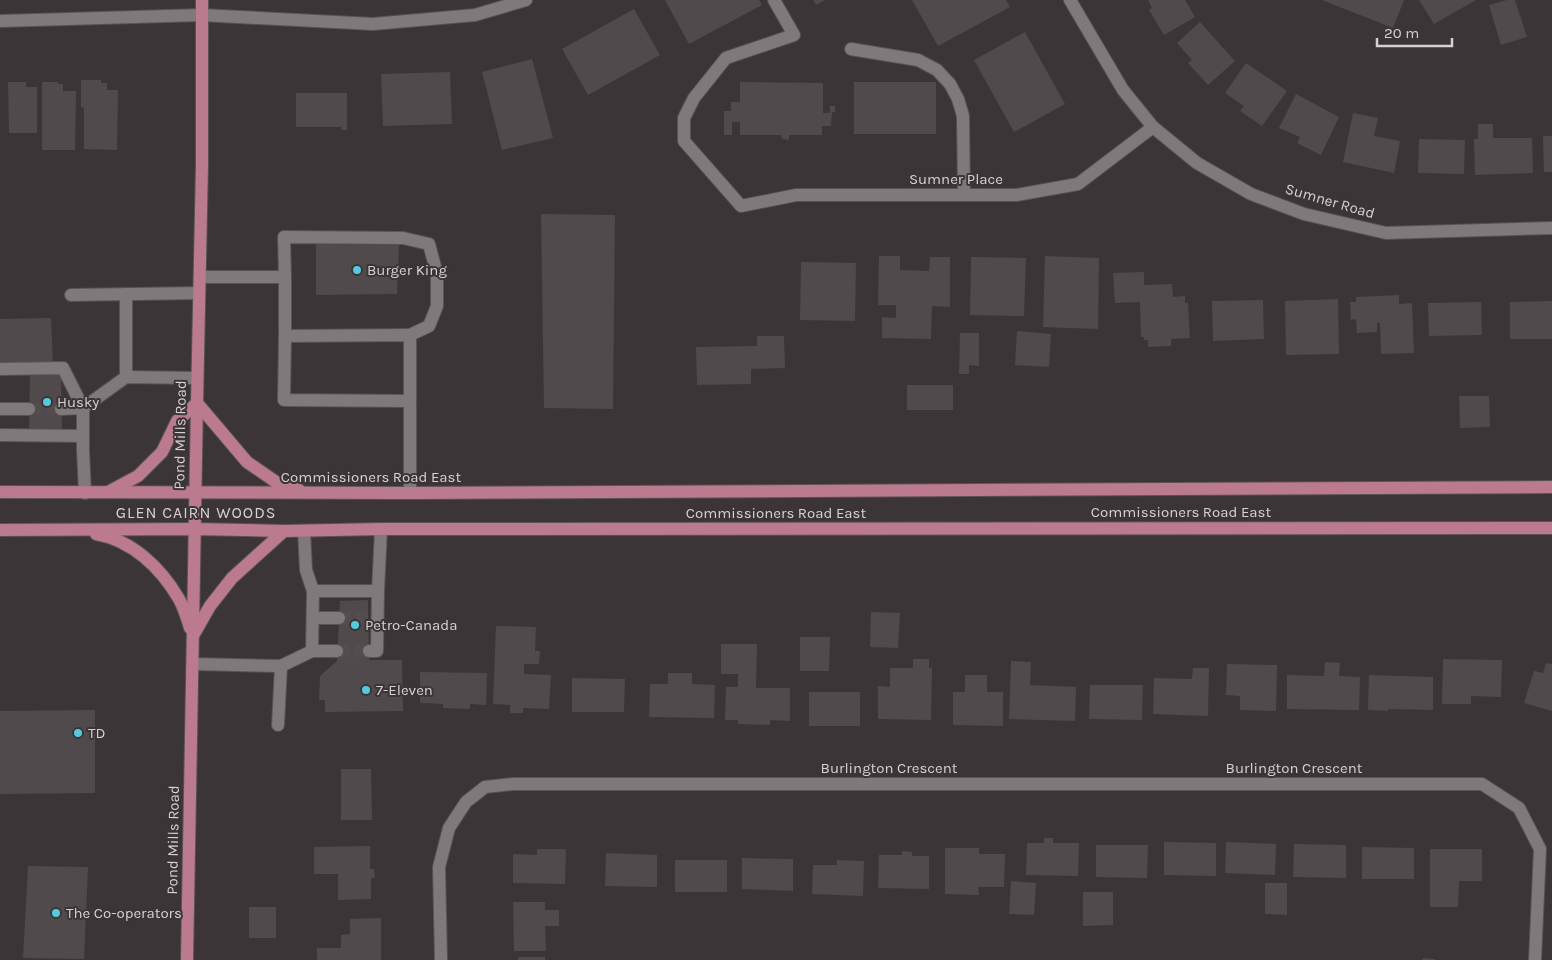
<svg xmlns="http://www.w3.org/2000/svg" width="1552" height="960" font-family="Karla,sans-serif">
	<style>
		.building { fill: #514a4c }
		.lines { fill: none; stroke-linecap: round; stroke-linejoin: round }
		.minor-tunnel { stroke: #534d4e; stroke-width: 12; stroke-dasharray: 12 6; stroke-linecap: butt }
		.minor-casing { stroke: #595354; stroke-width: 14 }
		.major-casing { stroke: #595354; stroke-width: 14 }
		.minor { stroke: #80797b; stroke-width: 12 }
		.major { stroke: #bc7a8f; stroke-width: 12 }
		.poi-dot { fill: #54cade; stroke: #3c3537; stroke-width: 2 }
		.labels { text-anchor: middle; stroke-width: 4; stroke-linejoin: round; paint-order: stroke }
		.street-label { font-size: 15px; fill: #d6d2d3; stroke: #3c3537 }
		.poi-label { font-size: 15px; fill: #d6d2d3; stroke: #3c3537; text-anchor: start }
		.neighbourhood-label { font-size: 16px; letter-spacing: 1px; fill: #d6d2d3; stroke: #3c3537 }
	</style>
	<rect width="100%" height="100%" fill="#3c3537"/>
	<g class="building">
		<path d="M665 0H759L762 5 689 44Z"/>
		<path d="M813 0H825L816 5Z"/>
		<path d="M912 0H1006L1010 7 938 46Z"/>
		<path d="M1148 0H1185L1195 17 1164 35 1149 10 1152 8Z"/>
		<path d="M1322 0H1404L1393 28Z"/>
		<path d="M1419 0H1476L1434 24Z"/>
		<path d="M1507 0H1515L1527 37 1501 45 1489 5Z"/>
		<path d="M634 9 660 55 588 95 562 49Z"/>
		<path d="M1200 22 1235 61 1208 85 1188 63 1192 60 1177 43Z"/>
		<path d="M1025 32 1065 104 1014 132 974 60Z"/>
		<path d="M532 59 553 138 502 150 482 72Z"/>
		<path d="M1246 63 1287 91 1262 126 1240 111 1244 106 1225 93Z"/>
		<path d="M450 72 452 124 383 126 381 74Z"/>
		<path d="M81 80H101V83H107V90H118L117 150 84 149V108L81 107Z"/>
		<path d="M8 82H26V87H37V133H9Z"/>
		<path d="M42 82H58V84H63V91H76L75 150H42Z"/>
		<path d="M740 82 823 83V113H832L831 126H822V135H789V140L782 139 781 135H740V122H732V135H724V111H731V102H740Z"/>
		<rect x="854" y="82" width="82" height="52"/>
		<path d="M296 93H347V130H341L342 127H296Z"/>
		<path d="M1296 94 1339 117 1321 155 1297 143 1300 137 1279 128Z"/>
		<path d="M830 106H835V112L830 113Z"/>
		<path d="M1353 113 1378 118 1374 136 1400 141 1394 173 1343 162Z"/>
		<path d="M1478 124H1493V138H1532L1533 173 1475 175 1474 139H1478Z"/>
		<path d="M1543 136H1552V172H1544Z"/>
		<path d="M1419 139 1465 140 1464 174 1418 173Z"/>
		<path d="M541 214 615 215 613 409 544 408Z"/>
		<path d="M316 244 399 245 397 294 316 295Z"/>
		<path d="M879 256H900V270L929 271 930 257H950V307L932 306 931 339 882 338V317L896 318V305H878Z"/>
		<path d="M1045 256 1099 258 1098 329 1043 327Z"/>
		<path d="M971 257 1026 258 1024 316 970 315Z"/>
		<path d="M801 262 856 263 855 321 800 320Z"/>
		<path d="M1144 272V285L1172 284 1173 297 1185 296V303H1188L1190 338 1171 339V346L1148 347V340H1144V337H1141L1140 302 1115 303 1113 273Z"/>
		<path d="M1399 295V304L1412 303 1414 353 1381 354 1380 323H1377V332L1357 333 1356 319 1351 320 1350 302H1356V297Z"/>
		<path d="M1338 299 1339 354 1286 355 1285 301Z"/>
		<path d="M1263 300 1264 339 1213 341 1212 301Z"/>
		<path d="M1552 301V339H1510V302Z"/>
		<path d="M1481 302 1482 335 1429 336 1428 303Z"/>
		<path d="M51 318 53 364 0 365V319Z"/>
		<path d="M1017 331 1051 334 1049 367 1015 365Z"/>
		<path d="M960 333H979V366L969 365V374H959Z"/>
		<path d="M757 336H784L785 368 751 369V384L697 385 696 347 757 346Z"/>
		<path d="M30 374 61 375 62 433 29 432Z"/>
		<rect x="907" y="385" width="46" height="25"/>
		<path d="M1459 396H1489L1490 427 1460 428Z"/>
		<path d="M368 600 369 660H402L403 711 325 712V700H319L320 676 337 661 340 601Z"/>
		<path d="M871 612 900 613 898 648 870 647Z"/>
		<path d="M496 626 536 627 535 651H540L539 664H524V674L551 675 549 709 523 708V713H510V705L493 704Z"/>
		<path d="M800 637H830L829 671H800Z"/>
		<path d="M721 644H757L756 688H790V721L770 720V725L738 724V720H725L726 687H738V674H721Z"/>
		<path d="M913 659H929V668H932L931 720 878 719V686L890 687V668H913Z"/>
		<path d="M1443 659 1502 660 1501 697 1471 696V704H1442Z"/>
		<path d="M1011 661 1031 662 1030 685 1076 687 1075 721 1009 719Z"/>
		<path d="M1325 662 1340 663 1339 676 1360 677 1359 710 1287 709V675L1324 676Z"/>
		<path d="M1546 663 1552 664V711L1524 703 1534 671 1543 673Z"/>
		<path d="M1227 664 1277 665 1276 711 1240 710V696L1226 695Z"/>
		<path d="M1193 668H1209L1208 716 1153 714 1154 678 1192 679Z"/>
		<path d="M420 672 487 673 486 705 470 704V709L443 708V704L420 703Z"/>
		<path d="M668 673H692V684L715 685 714 718 649 717 650 684H668Z"/>
		<path d="M965 675H987V692H1003V726L953 725V692H965Z"/>
		<path d="M1369 675 1433 677V710L1388 709V711L1368 710Z"/>
		<path d="M572 678 625 679 624 712H572Z"/>
		<path d="M1090 685H1143L1142 720 1089 719Z"/>
		<rect x="809" y="692" width="51" height="34"/>
		<path d="M95 710V793L0 794V711Z"/>
		<path d="M341 769H371L372 820H341Z"/>
		<path d="M1044 838H1053V843H1079L1078 876 1026 875 1027 843H1044Z"/>
		<path d="M1164 842 1216 843V876L1164 875Z"/>
		<path d="M1226 842 1276 844 1275 875 1225 873Z"/>
		<path d="M1294 844 1346 845V878L1293 877Z"/>
		<path d="M1096 845H1148L1147 878 1096 877Z"/>
		<path d="M370 846V869H374L375 878H371V899L338 900V874H314V847Z"/>
		<path d="M1362 847 1414 848V879H1362Z"/>
		<path d="M945 848H979V854H1005L1004 887H978L979 895 945 894Z"/>
		<path d="M537 849H566L565 884 513 883V854L537 855Z"/>
		<path d="M1430 849H1482V881H1459L1458 907H1430Z"/>
		<path d="M902 851 912 852V856H929V889L878 888 879 855H902Z"/>
		<path d="M606 853 657 855V887L605 886Z"/>
		<path d="M742 858 793 859V891L742 889Z"/>
		<rect x="675" y="860" width="52" height="32"/>
		<path d="M837 860 864 861 863 896 812 894 813 865H837Z"/>
		<path d="M28 866 88 867 84 959 23 958Z"/>
		<path d="M1011 881 1036 883 1034 915 1009 914Z"/>
		<path d="M1265 883H1287V915L1265 914Z"/>
		<path d="M1083 892H1113V925L1083 926Z"/>
		<path d="M513 902H545V910H559V926H545L546 951H514Z"/>
		<rect x="249" y="907" width="27" height="31"/>
		<path d="M381 918V960H317V948H341V935L350 934V919Z"/>
		<rect x="518" y="957" width="27" height="3"/>
		<path d="M1423 958 1435 959V960H1422Z"/>
	</g>
	<g class="lines">
		<g class="minor-tunnel">
			<path d="M29 409H61"/>
			<path d="M339 618H368"/>
			<path d="M337 651H369"/>
		</g>
		<g class="minor-casing">
			<g id="minor">
				<path d="M774 0 794 35 726 58 694 98 684 118V141L741 206 796 195H1016L1078 184 1153 127"/>
				<path d="M1070 0 1123 90 1153 127 1197 163 1251 194 1304 214 1386 233 1552 228"/>
				<path d="M0 21 201 15 373 24 475 15 526 0"/>
				<path d="M851 49 918 60 937 70 950 84 958 99 963 116 964 195"/>
				<path d="M200 277H285V336L410 335V493"/>
				<path d="M285 277 284 237 403 238 429 244 437 274V306L429 326 410 335"/>
				<path d="M71 295 199 293"/>
				<path d="M285 336 284 400 410 401"/>
				<path d="M0 369 63 368 83 408 61 409"/>
				<path d="M126 377V294"/>
				<path d="M0 409H29"/>
				<path d="M0 435 83 436"/>
				<path d="M85 493 83 450V408L126 377 197 378"/>
				<path d="M313 591H378L381 529"/>
				<path d="M313 618H339"/>
				<path d="M312 651H337"/>
				<path d="M369 651H377L378 591"/>
				<path d="M193 664 281 666 312 651 313 591 306 570 304 531"/>
				<path d="M278 725 281 666"/>
				<path d="M441 960 439 867 449 828 466 802 485 787 513 784H1482L1519 808 1540 849 1535 960"/>
			</g>
		</g>
		<g class="major-casing">
			<g id="major">
				<path d="M197 403 247 462 276 482 299 490"/>
				<path d="M110 491 138 476 162 452 177 421 197 403"/>
				<path d="M0 492 410 493 1552 487"/>
				<path d="M0 530 195 529 284 531 381 529 1552 528"/>
				<path d="M96 534C132 540 161 568 179 599 184 608 187 618 190 628"/>
				<path d="M194 634 210 606 232 578 284 531"/>
				<path d="M187 960 197 403 202 164V0"/>
			</g>
		</g>
		<use href="#minor" class="minor"/>
		<use href="#major" class="major"/>
	</g>
	<g class="poi-dot">
		<circle cx="357" cy="270" r="5"/>
		<circle cx="47" cy="402" r="5"/>
		<circle cx="355" cy="625" r="5"/>
		<circle cx="366" cy="690" r="5"/>
		<circle cx="78" cy="733" r="5"/>
		<circle cx="56" cy="913" r="5"/>
	</g>
	<g class="labels">
		<g class="street-label">
			<text x="956" y="184">Sumner Place</text>
			<text transform="translate(1330 201) rotate(16)" y="5">Sumner Road</text>
			<text transform="translate(180 435) rotate(-89)" y="5">Pond Mills Road</text>
			<text x="371" y="482">Commissioners Road East</text>
			<text x="1181" y="517">Commissioners Road East</text>
			<text x="776" y="518">Commissioners Road East</text>
			<text x="889" y="773">Burlington Crescent</text>
			<text x="1294" y="773">Burlington Crescent</text>
			<text transform="translate(173 840) rotate(-89)" y="5">Pond Mills Road</text>
		</g>
		<g class="poi-label">
			<text x="367" y="275">Burger King</text>
			<text x="57" y="407">Husky</text>
			<text x="365" y="630">Petro-Canada</text>
			<text x="376" y="695">7-Eleven</text>
			<text x="88" y="738">TD</text>
			<text x="66" y="918">The Co-operators</text>
		</g>
		<g class="neighbourhood-label">
			<text x="196" y="518">GLEN CAIRN WOODS</text>
		</g>
	</g>
	<path d="M1377 38v8h75v-8" fill="none" stroke="#d6d2d3" stroke-width="2.5"/>
	<text x="1384" y="38" font-size="15" fill="#d6d2d3" stroke="#3c3537" stroke-width="4" paint-order="stroke">20 m</text>
</svg>
